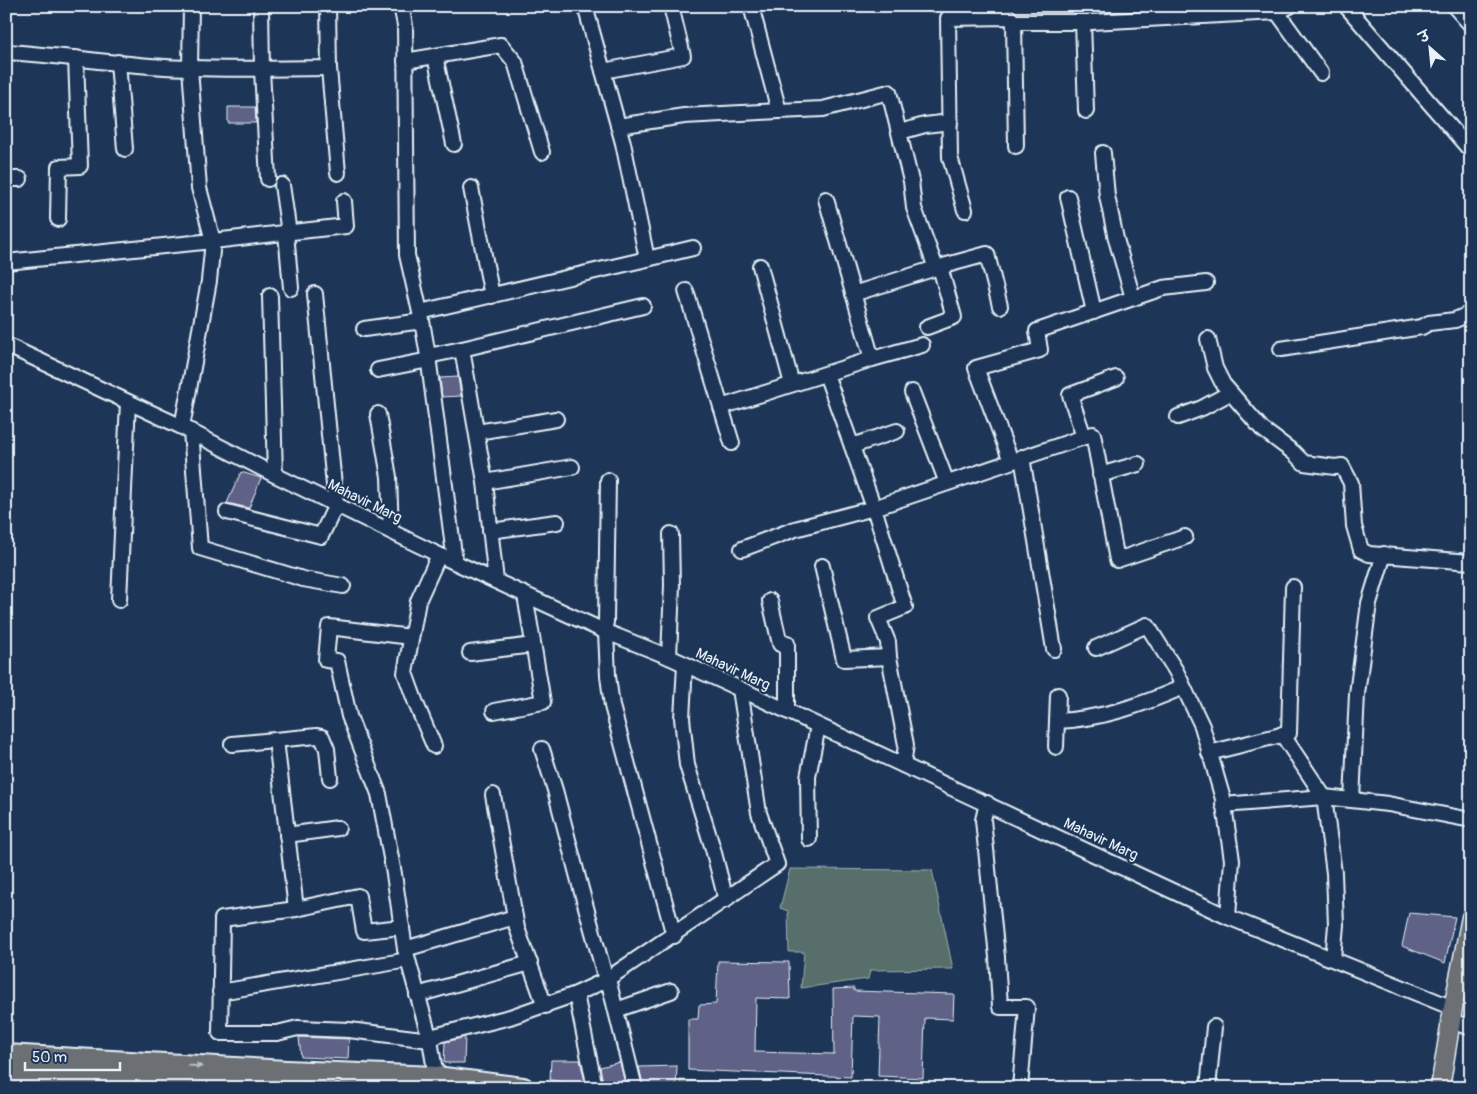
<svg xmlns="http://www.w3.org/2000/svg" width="1477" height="1094" font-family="Pangolin,'Playpen Sans Deva',sans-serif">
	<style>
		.green { fill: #596e6a; stroke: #a0b0b1 }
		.building { fill: #5f6286; stroke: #e8f1f8 }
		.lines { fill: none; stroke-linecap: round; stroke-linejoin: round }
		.minor-casing { stroke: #e8f1f8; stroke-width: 18 }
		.major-casing { stroke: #e8f1f8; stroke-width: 21 }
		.highway-casing { stroke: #e8f1f8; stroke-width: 24 }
		.minor { stroke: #1d3557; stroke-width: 14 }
		.major { stroke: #6c6f75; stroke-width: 18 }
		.highway { stroke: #6c6f75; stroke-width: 20 }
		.oneway { fill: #b6bdc4 }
		.labels { text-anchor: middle; stroke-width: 4.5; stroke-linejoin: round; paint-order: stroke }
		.street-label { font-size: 15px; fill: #e8f1f8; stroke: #1d3557 }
	</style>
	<rect width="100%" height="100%" fill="#1d3557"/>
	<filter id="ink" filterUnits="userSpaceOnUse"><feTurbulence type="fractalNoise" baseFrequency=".02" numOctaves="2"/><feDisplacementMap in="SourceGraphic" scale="10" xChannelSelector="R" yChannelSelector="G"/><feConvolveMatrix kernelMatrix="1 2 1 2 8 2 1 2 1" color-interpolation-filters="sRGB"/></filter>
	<g filter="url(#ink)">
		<g class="green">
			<path d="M790 869 932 870 953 969 870 970 868 979 801 988 804 952H789L788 911 780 908Z"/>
			<path d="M680 1080 775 1087V1088H680Z"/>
		</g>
		<g class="building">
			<path d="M228 107H255L256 123H228Z"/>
			<path d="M458 377 461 396 442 397 440 378Z"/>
			<path d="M241 472 261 478 249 508 227 503Z"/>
			<path d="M1409 913 1455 917 1445 963 1402 946Z"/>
			<path d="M718 961 789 962 790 999 756 998 755 1052 834 1054 833 989 854 988V991L954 994 953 1019 925 1018 923 1078 878 1076 880 1017 853 1016 851 1077 688 1070V1019H698L699 1005 716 1004Z"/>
			<path d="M299 1037 349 1039 348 1059 301 1057Z"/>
			<path d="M465 1037 464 1063H444L445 1042Z"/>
			<path d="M551 1060H580L586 1086 550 1080Z"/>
			<path d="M620 1062 626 1088H604L600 1067Z"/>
			<path d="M677 1066 676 1088H644L639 1067Z"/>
		</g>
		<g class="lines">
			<g class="minor-casing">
				<g id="minor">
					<path d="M261 6 262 70 268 179"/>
					<path d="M401 6 405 25 407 255 422 321 428 356 455 562"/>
					<path d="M1346 6 1471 151"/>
					<path d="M1454 6 1471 25"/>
					<path d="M1277 12 1321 73"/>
					<path d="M1014 22 1016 146"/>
					<path d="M1083 22 1086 111"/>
					<path d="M6 52C59 55 112 64 165 67 220 70 274 69 329 68L328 6"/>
					<path d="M435 56 454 144"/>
					<path d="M405 61 501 45 515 62 542 152"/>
					<path d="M118 62 125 149"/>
					<path d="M329 68 338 173"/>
					<path d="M603 71 683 56 671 6"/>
					<path d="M779 111 823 109 889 92 911 181 914 208 936 268"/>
					<path d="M618 126 684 116 779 111 751 6"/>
					<path d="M900 132 925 125 950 122"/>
					<path d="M1103 153 1107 196 1116 239 1133 298"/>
					<path d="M6 179H20"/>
					<path d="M282 185 289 233"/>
					<path d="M471 188 492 296"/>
					<path d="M1068 197 1094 312"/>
					<path d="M965 210 950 157 948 18 1009 17 1014 22H1091L1277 12 1290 6"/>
					<path d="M58 219 59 167 80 166 76 58"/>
					<path d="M286 233 291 288"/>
					<path d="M647 259 693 248"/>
					<path d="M6 262 213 241 346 226 344 201"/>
					<path d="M760 266 792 384"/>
					<path d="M686 291 732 443"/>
					<path d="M853 294 936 268 987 254 1000 306"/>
					<path d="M270 296 275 475"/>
					<path d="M420 312 647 259 623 143 585 6"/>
					<path d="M927 327 954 317 940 267"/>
					<path d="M364 329 422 321"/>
					<path d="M1208 339 1215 368 1223 384 1262 429 1293 452 1304 463 1335 467 1342 466 1351 483 1354 526 1361 550 1369 554 1471 562"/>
					<path d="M6 345 182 427 275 475 439 555 604 631 669 657 740 689 1228 917 1453 1008"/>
					<path d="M1281 349 1422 327 1429 323 1455 320 1471 313"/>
					<path d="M428 356 462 349"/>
					<path d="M872 359 922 345"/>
					<path d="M378 370 429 360"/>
					<path d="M826 374 874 508 905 607 878 618 888 642 889 657 906 745 903 765"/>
					<path d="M912 392 947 483"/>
					<path d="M721 407 872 359 826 199"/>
					<path d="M378 414 389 477 391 531"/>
					<path d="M1178 417 1202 408 1230 393"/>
					<path d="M182 427 209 281 213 241 199 188 190 68 191 6"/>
					<path d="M191 431 200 548 303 579 343 586"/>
					<path d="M477 432 556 419"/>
					<path d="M1084 437 1070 395 1116 378"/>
					<path d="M852 446 897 431"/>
					<path d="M1022 457 1054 649"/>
					<path d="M1011 461 976 368 1040 350 1037 331 1163 288 1206 283"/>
					<path d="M1100 475 1138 464"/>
					<path d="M485 482 572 467"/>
					<path d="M227 512 321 536 336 505 315 294"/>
					<path d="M490 531 557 522"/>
					<path d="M742 549 795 529 874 508 1093 434 1117 560 1185 537"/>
					<path d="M822 566 844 659 889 657"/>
					<path d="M496 581 485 482 462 349 643 306"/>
					<path d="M119 600 128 402"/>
					<path d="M770 601 780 644 787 643V711"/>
					<path d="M604 631 606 622 608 480"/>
					<path d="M606 632 608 676 612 706 674 936"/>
					<path d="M411 637 329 627 326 660 337 661 349 716 379 794 394 874 405 949 430 1040 436 1077"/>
					<path d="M1096 648 1147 625 1176 671 1202 726 1223 799 1232 860 1228 917"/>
					<path d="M470 653 533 645"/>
					<path d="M669 657 672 585 671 534"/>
					<path d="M685 665 682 718 687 765 713 849 726 900"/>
					<path d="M494 711 543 702 525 595"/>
					<path d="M1057 721C1102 719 1142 705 1183 687"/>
					<path d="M1282 734 1324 797 1334 873 1336 925 1333 959"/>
					<path d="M276 740 296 909"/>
					<path d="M232 744 317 736 322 737 327 749 330 778"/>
					<path d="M434 746 417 706 405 673 418 601 439 555"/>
					<path d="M1056 747 1058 695"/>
					<path d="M542 749 555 790 581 889 606 980"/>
					<path d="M1209 753 1289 733 1293 587"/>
					<path d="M493 795 517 928 545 1006"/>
					<path d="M1352 800 1357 694 1369 603 1384 554"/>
					<path d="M987 803 983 820 997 957 1000 1007H1027L1020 1088"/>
					<path d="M1223 805 1324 797 1388 804 1471 820"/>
					<path d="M287 835 338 828"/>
					<path d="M809 839 808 777 818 726"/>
					<path d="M402 927 364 931 358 896 296 909 222 919 220 1033H277L298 1028 349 1030 430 1040 438 1035 510 1017 576 994 606 980 777 864 759 813 740 689"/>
					<path d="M405 949 515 917"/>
					<path d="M608 979 635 1088"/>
					<path d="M220 992 408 960"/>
					<path d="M576 994 595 1088"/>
					<path d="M417 995 530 963"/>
					<path d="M616 1010 671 991"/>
					<path d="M1451 1021 1471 1028"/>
					<path d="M1208 1088 1214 1027"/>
				</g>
			</g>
			<g class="major-casing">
				<path id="major" d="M1440 1088 1453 1008 1471 917"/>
			</g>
			<g class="highway-casing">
				<g id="highway">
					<path d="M6 1055 286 1071 436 1077 523 1088"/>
					<path d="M6 1073 293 1088"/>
				</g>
			</g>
			<use href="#minor" class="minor"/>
			<use href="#major" class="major"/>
			<use href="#highway" class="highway"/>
		</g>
		<defs><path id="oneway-solid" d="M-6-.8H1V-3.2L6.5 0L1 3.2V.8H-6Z" transform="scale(1.25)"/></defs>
		<use class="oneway" href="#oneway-solid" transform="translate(195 1066) rotate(3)"/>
	</g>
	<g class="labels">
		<g class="street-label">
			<text transform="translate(365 501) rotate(26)" y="5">Mahavir Marg</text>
			<text transform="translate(733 669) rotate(25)" y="5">Mahavir Marg</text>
			<text transform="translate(1101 839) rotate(25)" y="5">Mahavir Marg</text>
		</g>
	</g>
	<rect width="1477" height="1094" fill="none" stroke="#1d3557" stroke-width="25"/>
	<rect x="12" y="12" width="1452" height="1069" fill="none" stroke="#e8f1f8" stroke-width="2" filter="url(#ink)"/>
	<g transform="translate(1430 48) rotate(333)" stroke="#1d3557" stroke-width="4" paint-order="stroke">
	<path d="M0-4L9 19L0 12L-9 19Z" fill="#e8f1f8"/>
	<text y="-8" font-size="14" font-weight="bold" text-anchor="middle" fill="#e8f1f8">उ</text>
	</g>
	<path d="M25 1062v8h95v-8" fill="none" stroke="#e8f1f8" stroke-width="2.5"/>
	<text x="32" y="1062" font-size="15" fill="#e8f1f8" stroke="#1d3557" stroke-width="4" paint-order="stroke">50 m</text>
</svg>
